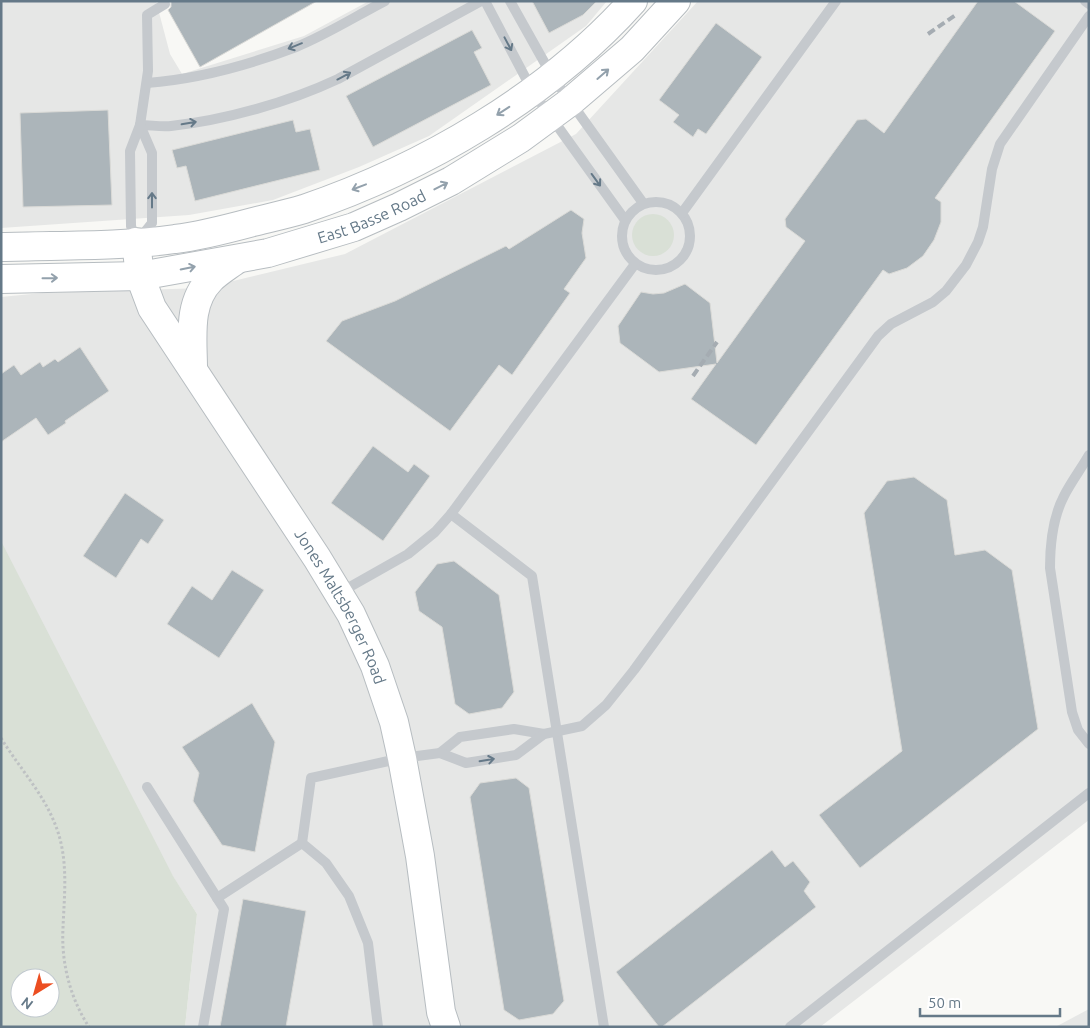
<svg xmlns="http://www.w3.org/2000/svg" width="1090" height="1028" font-family="Ubuntu,sans-serif">
	<style>
		.built { fill: #e6e7e6 }
		.green { fill: #d9e0d6; fill-rule: evenodd }
		.building { fill: #acb5ba; stroke: #dadad7 }
		.lines { fill: none; stroke-linecap: round; stroke-linejoin: round }
		.secondary-casing { stroke: #b7bdc1; stroke-width: 30 }
		.path { stroke: #bec1c3; stroke-width: 3; stroke-dasharray: 2.5 2.5; stroke-linecap: butt }
		.service { stroke: #c5c9cd; stroke-width: 10 }
		.secondary { stroke: #fff; stroke-width: 28 }
		.rail { stroke: #a5acb2; stroke-width: 4; stroke-dasharray: 8 4; stroke-linecap: butt }
		.oneway { stroke: #657988 }
		.oneway2 { stroke: #93a1ac }
		.labels { text-anchor: middle; stroke-width: 5; stroke-linejoin: round; paint-order: stroke }
		.street-label { font-size: 16px; fill: #657988; stroke: #fff }
	</style>
	<rect width="100%" height="100%" fill="#f8f8f5"/>
	<g class="built">
		<path d="M1 1H156L170 54 182 74 304 36 369 1H607L586 26 429 136 359 167 273 200 189 215 1 228Z"/>
		<path d="M698 1H1089V820L820 1027H185L197 914 1 608V297L42 293 204 288 345 254 576 134Z"/>
		<path d="M1089 1009V1027H1055L1061 1024Z"/>
	</g>
	<g class="green">
		<circle cx="653" cy="235" r="21"/>
		<path d="M1 541 173 876 197 914 185 1027H1ZM20 978H50V1008H20Z"/>
	</g>
	<g class="building">
		<path d="M171 1H317L200 67 168 10 171 7Z"/>
		<path d="M532 1H597L583 15 549 33Z"/>
		<path d="M978 1H1014L1055 31 935 198 941 202V222L934 240 923 256 907 268 889 274 883 270 756 445 691 399 716 364 659 372 620 343 618 326 641 292 653 294 664 293 685 284 710 303 717 363 805 241 786 227 785 219 857 120 866 119 884 133Z"/>
		<path d="M716 23 762 57 706 134 698 129 693 137 673 122 679 115 659 100Z"/>
		<path d="M472 30 482 48 474 52 491 85 373 147 346 96Z"/>
		<path d="M108 110 112 205 23 207 20 113Z"/>
		<path d="M293 120 296 132 310 129 320 170 195 201 186 166 177 168 172 150Z"/>
		<path d="M571 210 584 219 582 233 586 258 564 289 570 293 512 375 499 365 450 431 326 341 342 321 395 301 506 246 509 249Z"/>
		<path d="M80 347 109 391 65 421 66 423 48 435 36 418 1 442V374L14 365 21 375 40 362 43 367 55 359 58 362Z"/>
		<path d="M373 446 408 472 414 464 430 476 383 541 331 503Z"/>
		<path d="M914 477 947 500 955 555 985 550 1012 570 1038 729 860 868 819 815 902 751 864 513 887 481Z"/>
		<path d="M125 493 164 520 148 544 141 539 116 578 83 556Z"/>
		<path d="M454 561 499 595 514 692 502 708 469 714 455 704 442 627 419 611 415 592 437 564Z"/>
		<path d="M232 570 264 590 219 658 167 624 192 586 212 600Z"/>
		<path d="M252 703 275 742 255 852 222 845 193 801 199 773 182 747Z"/>
		<path d="M516 778 529 788 564 1001 553 1014 519 1020 504 1010 470 797 480 783Z"/>
		<path d="M772 850 785 867 793 861 810 882 804 891 816 907 662 1027H659L616 972Z"/>
		<path d="M243 899 306 911 286 1027H220Z"/>
	</g>
	<g class="lines">
		<g class="secondary-casing">
			<g id="secondary">
				<path id="s1" d="M136 242 140 276 152 308 317 558 351 614 375 666 394 722 402 758 420 856 441 1012 446 1027"/>
				<path d="M1 247C58 245 118 247 175 239 201 236 227 229 253 222 269 218 287 214 304 209 424 168 548 96 633 1"/>
				<path id="s2" d="M1 279 140 276 268 253 354 227 399 207 451 181 521 138 570 102 632 49 676 1"/>
				<path d="M193 369C193 338 187 303 211 279 218 272 228 266 236 260"/>
			</g>
		</g>
		<path class="path" d="M1 738C23 774 54 804 62 848 67 875 64 901 63 928 61 962 70 998 89 1027"/>
		<g class="service">
			<path d="M485 1 533 92 625 220"/>
			<path d="M510 1 552 76 643 203"/>
			<path d="M1085 1 1089 4"/>
			<path d="M147 83C197 79 249 65 296 47 326 35 356 16 385 1"/>
			<path d="M140 125C150 125 161 127 171 126 226 120 289 102 338 79L481 1"/>
			<circle cx="656" cy="236" r="34"/>
			<path d="M682 213 836 1"/>
			<path d="M140 238 152 223V153L140 125"/>
			<path d="M136 242 131 226 130 151 140 125 148 71 147 15 165 4"/>
			<path d="M1089 455C1081 469 1071 482 1064 496 1053 517 1050 544 1050 568L1072 712 1078 730 1089 744"/>
			<path d="M451 514 532 576 604 1027"/>
			<path d="M339 593 408 554 435 532 451 514 635 264"/>
			<path d="M440 753 460 737 514 729 544 734"/>
			<path d="M147 787 224 909 203 1027"/>
			<path d="M217 898 302 843"/>
			<path d="M378 1027 368 943 349 896 326 863 302 843 311 778 402 758 440 753 466 763 516 755 544 734 582 726 606 705 634 670 878 336 891 324 933 302 946 291 966 265 978 242 983 227 992 169 1000 144 1089 16"/>
			<path d="M790 1027 1089 793"/>
		</g>
		<use href="#secondary" class="secondary"/>
		<g class="rail">
			<path d="M928 34 957 14"/>
			<path d="M693 376 717 342"/>
		</g>
	</g>
	<defs><path id="oneway-shaft" d="M-6 0H5M1.5-3L5.5 0L1.5 3" fill="none" stroke-width="1.6" stroke-linecap="round" stroke-linejoin="round" transform="scale(1.25)"/></defs>
	<g class="oneway">
		<use href="#oneway-shaft" transform="translate(508 44) rotate(62)"/>
		<use href="#oneway-shaft" transform="translate(295 46) rotate(158)"/>
		<use href="#oneway-shaft" transform="translate(344 76) rotate(-28)"/>
		<use href="#oneway-shaft" transform="translate(189 123) rotate(-10)"/>
		<use href="#oneway-shaft" transform="translate(596 180) rotate(54)"/>
		<use href="#oneway-shaft" transform="translate(152 200) rotate(-90)"/>
		<use href="#oneway-shaft" transform="translate(487 760) rotate(-9)"/>
	</g>
	<g class="oneway2">
		<use href="#oneway-shaft" transform="translate(603 74) rotate(-41)"/>
		<use href="#oneway-shaft" transform="translate(503 111) rotate(147)"/>
		<use href="#oneway-shaft" transform="translate(441 186) rotate(-27)"/>
		<use href="#oneway-shaft" transform="translate(359 187) rotate(159)"/>
		<use href="#oneway-shaft" transform="translate(188 268) rotate(-11)"/>
		<use href="#oneway-shaft" transform="translate(50 278) rotate(-1)"/>
	</g>
	<g class="labels">
		<g class="street-label">
			<text dy="6" stroke="none"><textPath href="#s2" startOffset="379">East Basse Road</textPath></text>
			<text dy="6" stroke="none"><textPath href="#s1" startOffset="422">Jones Maltsberger Road</textPath></text>
		</g>
	</g>
	<rect width="1090" height="1028" fill="none" stroke="#657988" stroke-width="5"/>
	<g transform="translate(35 993) rotate(217)"><circle r="24" fill="#ffffff" stroke="#c1c9cf"/>
	<path d="M0-4L9 19L0 12L-9 19Z" fill="#ec4e21"/>
	<text y="-8" font-size="14" font-weight="bold" text-anchor="middle" fill="#657988">N</text>
	</g>
	<path d="M920 1008v8h140v-8" fill="none" stroke="#657988" stroke-width="2.5"/>
	<text x="928" y="1008" font-size="15" fill="#657988" stroke="#ffffff" stroke-width="4" paint-order="stroke">50 m</text>
</svg>
